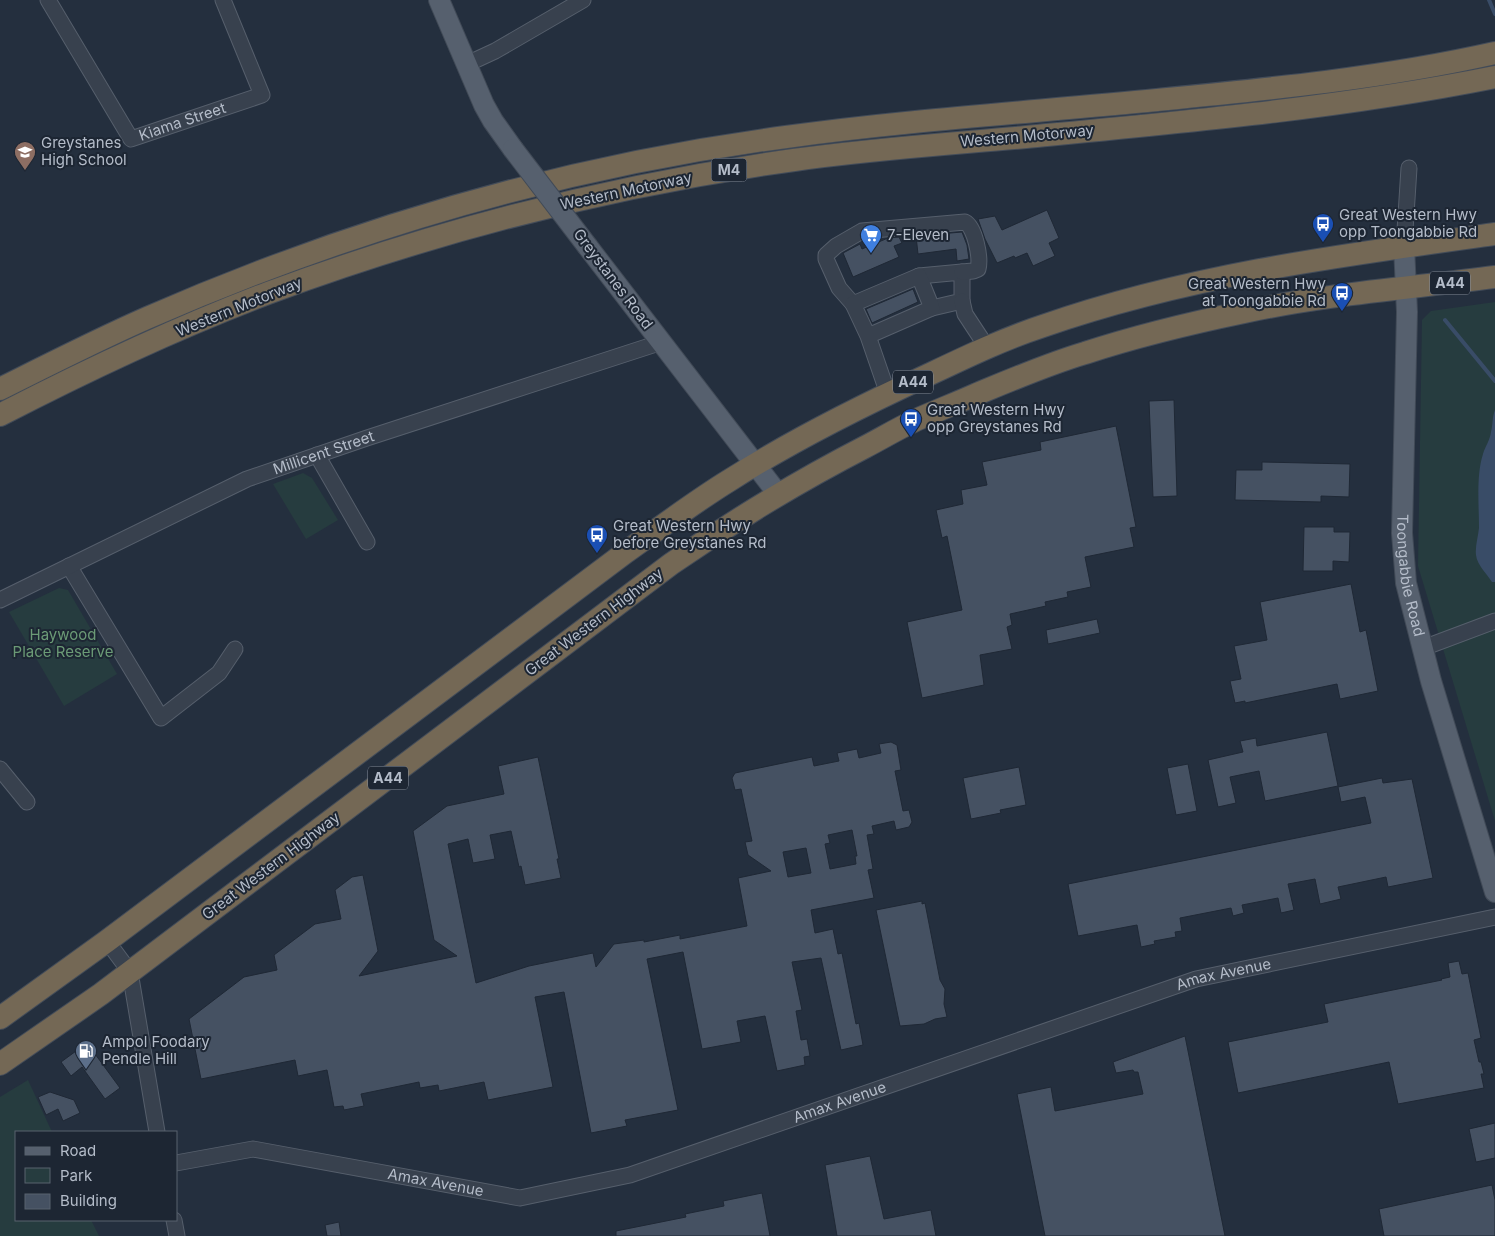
<svg xmlns="http://www.w3.org/2000/svg" width="1495" height="1236" font-family="Inter,sans-serif">
	<style>
		.green { fill: #263c3f }
		.water { fill: #394c67 }
		.lines { fill: none; stroke-linecap: round; stroke-linejoin: round }
		.stream { stroke: #394c67; stroke-width: 4 }
		.building { fill: #455162; stroke: #1f2835; fill-rule: evenodd }
		.minor-casing { stroke: #565f6c; stroke-width: 17 }
		.major-casing { stroke: #414a57; stroke-width: 22 }
		.highway-casing { stroke: #434c59; stroke-width: 24 }
		.minor { stroke: #38414e; stroke-width: 15 }
		.major { stroke: #56606e; stroke-width: 20 }
		.highway { stroke: #746855; stroke-width: 22 }
		.major-bridge-casing { stroke: #414a57; stroke-width: 22; stroke-linecap: butt }
		.major-bridge { stroke: #56606e; stroke-width: 20 }
		.labels { text-anchor: middle; stroke-width: 4; stroke-linejoin: round; paint-order: stroke }
		.shield { fill: #1d2633; stroke: #878f9c; stroke-width: 1 }
		.shield-label { font-size: 14px; font-weight: bold; fill: #b4bcc9 }
		.street-label { font-size: 15px; fill: #b4bcc9; stroke: #1d2633 }
		.poi-label { font-size: 15px; fill: #b4bcc9; stroke: #1d2633; text-anchor: start }
		.park-label { font-size: 15px; fill: #6b9a76; stroke: #1d2633 }
	</style>
	<rect width="100%" height="100%" fill="#242f3e"/>
	<g class="green">
		<path d="M1495 302V821L1418 566 1422 320 1431 311Z"/>
		<path d="M303 473 312 478 338 520 306 539 273 484Z"/>
		<path d="M59 588 68 590 117 674 64 706 9 612Z"/>
		<path d="M28 1080 52 1132H16V1220H91L99 1236H0V1097Z"/>
	</g>
	<path class="water" d="M1495 410V582H1492C1487 574 1477 565 1476 555 1475 547 1478 537 1479 528 1479 505 1476 476 1483 454 1485 447 1490 440 1491 432 1493 425 1492 417 1495 410Z"/>
	<g class="lines">
		<g class="stream">
			<path d="M1489 0 1495 14"/>
			<path d="M1445 320 1495 381"/>
		</g>
	</g>
	<g class="building">
		<path d="M1047 210 1059 238 1049 243 1055 256 1033 266 1027 253 1015 258 1014 256 997 263 985 239 978 219 995 216 1002 230Z"/>
		<path d="M962 232 967 245 969 259 957 261 956 249 918 254 916 236Z"/>
		<path d="M899 237 902 243 894 246 899 257 853 277 843 253 860 244 862 249 888 238Z"/>
		<path d="M913 289 918 302 872 323 866 309Z"/>
		<path d="M1174 400 1177 496 1153 497 1149 401Z"/>
		<path d="M1116 426 1136 527 1130 528 1134 547 1085 557 1091 587 1067 592 1068 597 1045 602 1046 606 1010 614 1012 625 1007 627 1012 649 980 655 984 685 922 698 907 622 962 610 947 536 942 538 936 510 963 504 961 490 987 485 982 462 1041 450 1040 442Z"/>
		<path d="M1262 462 1350 464 1349 497 1321 496V502L1235 500 1236 470H1262Z"/>
		<path d="M1304 527H1334V532H1350L1349 562 1333 561V571H1303Z"/>
		<path d="M1351 584 1360 632 1366 630 1378 691 1340 699 1337 684 1245 703V701L1235 703 1230 681 1241 679 1234 646 1267 640 1260 602Z"/>
		<path d="M1097 619 1100 633 1048 644 1046 630Z"/>
		<path d="M1327 732 1338 786 1265 801 1259 771 1230 777 1236 803 1218 807 1208 760 1243 752 1240 741 1256 738 1257 746Z"/>
		<path d="M891 742 897 745 901 770 895 771 903 811 909 810 912 822 909 827 896 830 894 821 872 826 874 834 867 835 873 869 868 870 874 898 811 910 815 933 833 929 838 954 842 953 856 1024 859 1023 863 1045 841 1050 821 958 792 962 802 1010 796 1011 801 1040 807 1039 810 1056 804 1057 805 1065 777 1071 765 1016 737 1021 741 1042 702 1049 683 952 647 959 678 1110 625 1120 627 1126 591 1133 564 992 535 997 553 1087 488 1100 484 1082 439 1091 438 1085 420 1088 419 1082 361 1094 364 1106 344 1110 343 1106 334 1107 327 1070 298 1076 295 1060 201 1079 189 1019 244 977 277 970 274 955 315 924 341 919 335 890 352 877 363 875 378 951 359 976 457 956 434 940 413 831 447 806 504 794 498 766 538 757 559 859H557L561 878 525 885 521 866 519 867 511 831 490 835 495 859 473 863 468 839 448 844 476 983 529 966 593 953 596 967 614 944 644 940V942L680 935V939L747 926 738 878 771 871 748 855 745 842 752 841 741 789 735 790 732 778 735 773 812 757 814 766 839 761 837 753 857 749 859 758 881 753 879 744ZM852 830 857 856H855L856 864 830 869 825 844 830 843 828 835ZM806 848 811 873 788 877 783 852Z"/>
		<path d="M1188 764 1197 811 1176 815 1167 768Z"/>
		<path d="M1019 767 1026 805 1000 810 1001 813 971 819 963 778Z"/>
		<path d="M1382 778 1383 783 1412 779 1433 878 1388 887 1386 877 1338 887 1341 899 1320 904 1315 879 1288 884 1294 910 1281 913 1278 898 1242 905 1244 913 1233 916 1231 908 1180 918 1182 931 1175 932 1176 937 1154 941 1155 944 1141 947 1137 925 1078 936 1068 884 1371 823 1365 797 1341 802 1338 787Z"/>
		<path d="M922 901V904L925 903 940 980 945 989 944 1004 947 1017 935 1019 924 1024 900 1026 876 910Z"/>
		<path d="M1459 961 1462 974 1468 973 1481 1038 1474 1040 1479 1062H1481L1484 1074H1481L1484 1088 1398 1104 1389 1062 1238 1093 1228 1042 1328 1022 1324 1004 1442 980 1441 979 1450 977 1448 963Z"/>
		<path d="M1185 1036 1225 1236H1045L1017 1094 1051 1087 1055 1111 1143 1094 1138 1072H1134L1133 1070 1116 1073 1113 1062Z"/>
		<path d="M87 1043 120 1088 105 1099 82 1067 71 1076 61 1062Z"/>
		<path d="M50 1092 74 1100 80 1113 63 1121 58 1109 46 1115 38 1097Z"/>
		<path d="M1495 1123V1158L1476 1162 1469 1129Z"/>
		<path d="M870 1156 884 1219 931 1210 936 1236H837L825 1165Z"/>
		<path d="M1492 1185 1495 1200V1236H1384L1379 1209Z"/>
		<path d="M762 1193 770 1236H616V1231L686 1217 685 1214 724 1206 723 1201Z"/>
		<path d="M339 1222 341 1236H327L325 1225Z"/>
	</g>
	<g class="lines">
		<g class="minor-casing">
			<g id="minor">
				<path id="s1" d="M48 0 131 139 262 95 223 0"/>
				<path d="M467 64 495 51 583 0"/>
				<path d="M1404 246 1409 168"/>
				<path d="M919 276 962 272V301L932 308"/>
				<path d="M962 301 965 314 988 349"/>
				<path d="M853 304 839 288 826 259V255L836 246 862 231 965 222C975 227 981 258 978 269L973 271 962 272"/>
				<path d="M868 336 932 308 919 276 853 304 868 336 888 394"/>
				<path d="M317 455 367 542"/>
				<path d="M69 566 161 718 219 673 235 649"/>
				<path id="s2" d="M0 600 247 479 367 438 662 342"/>
				<path d="M1423 648 1495 621"/>
				<path d="M0 769 27 802"/>
				<path d="M107 941 130 972 157 1132"/>
				<path id="s3" d="M176 1163 253 1149 520 1198 630 1175 1196 979 1495 917"/>
				<path d="M174 1220 177 1236"/>
			</g>
		</g>
		<g class="major-casing">
			<g id="major">
				<path d="M439 0 484 105 493 121 513 149"/>
				<path id="s4" d="M1404 246 1407 312 1402 533 1406 583 1431 681 1495 892"/>
				<path d="M588 247 778 494"/>
			</g>
		</g>
		<g class="highway-casing">
			<g id="highway">
				<path d="M0 389C48 365 97 340 147 318 351 229 565 166 786 137 909 120 1034 112 1157 100 1270 89 1384 78 1495 53"/>
				<path d="M0 415C87 370 176 328 268 293 438 230 615 185 794 160 871 149 948 144 1026 137 1183 122 1340 108 1495 77"/>
				<path d="M0 1018 107 941 626 552C660 528 694 502 730 480 793 440 859 407 926 376 964 358 1003 339 1043 326 1189 275 1343 255 1495 234"/>
				<path d="M0 1064 101 994 671 564C733 521 797 482 865 447 882 438 899 428 916 420 936 411 957 403 977 394 1013 379 1048 364 1085 353 1137 336 1191 323 1244 312 1327 294 1411 288 1495 277"/>
			</g>
		</g>
		<use href="#minor" class="minor"/>
		<use href="#major" class="major"/>
		<use href="#highway" class="highway"/>
		<g class="major-bridge-casing">
			<path id="major-bridge" d="M513 149 588 247"/>
		</g>
		<use href="#major-bridge" class="major-bridge"/>
	</g>
	<defs>
		<g id="school-pin" transform="scale(1.125)"><path d="M0 17L-7.5 6A9.5 9.5 0 1 1 7.5 6Z" fill="#8d6e63" stroke="#1d2633"/><path d="M0-5L7-2L0 1L-7-2ZM-4 1L0 2.5L4 1V4Q0 6-4 4Z" fill="#fff"/></g>
		<g id="bus-pin" transform="scale(1.125)"><path d="M0 17L-7.5 6A9.5 9.5 0 1 1 7.5 6Z" fill="#1a4fb4" stroke="#1d2633"/><path d="M-5-6H5V4H4V6H2V4H-2V6H-4V4H-5ZM-3.5-4V0h7V-4ZM-3.5 1.2v1.5H-2V1.2ZM2 1.2v1.5H3.5V1.2Z" fill="#fff"/></g>
		<g id="supermarket-pin" transform="scale(1.125)"><path d="M0 17L-7.5 6A9.5 9.5 0 1 1 7.5 6Z" fill="#3f7fe0" stroke="#1d2633"/><path d="M-6-5.5h2.5l.6 2H6L4.5 2H-2.5L-4.4-4H-6ZM-1.5 3.2a1.3 1.3 0 1 0 .1 0ZM3 3.2a1.3 1.3 0 1 0 .1 0Z" fill="#fff"/></g>
		<g id="fuel-pin" transform="scale(1.125)"><path d="M0 17L-7.5 6A9.5 9.5 0 1 1 7.5 6Z" fill="#5c6f8a" stroke="#1d2633"/><path d="M-5.5-6h7V0h2V4h1.3V-2.5L3-4.5l.8-.8L6-3V5H2.5V1h-1V6h-7ZM-4.2-4.7v3.2H.2V-4.7Z" fill="#fff"/></g>
	</defs>
	<g fill-rule="evenodd">
		<use href="#school-pin" x="25" y="152"/>
		<use href="#bus-pin" x="1323" y="224"/>
		<use href="#supermarket-pin" x="871" y="235"/>
		<use href="#bus-pin" x="1342" y="293"/>
		<use href="#bus-pin" x="911" y="419"/>
		<use href="#bus-pin" x="597" y="535"/>
		<use href="#fuel-pin" x="86" y="1051"/>
	</g>
	<g class="labels">
		<g class="shield">
			<rect x="711.5" y="158.5" width="35" height="23" rx="4"/>
			<rect x="1430" y="271.5" width="40" height="23" rx="4"/>
			<rect x="893" y="370.5" width="40" height="23" rx="4"/>
			<rect x="368" y="766.5" width="40" height="23" rx="4"/>
		</g>
		<g class="shield-label">
			<text x="729" y="175">M4</text>
			<text x="1450" y="288">A44</text>
			<text x="913" y="387">A44</text>
			<text x="388" y="783">A44</text>
		</g>
		<g class="street-label">
			<text dy="5" stroke="none"><textPath href="#s1" startOffset="216">Kiama Street</textPath></text>
			<text transform="translate(1027 136) rotate(-5)" y="5">Western Motorway</text>
			<text transform="translate(626 191) rotate(-12)" y="5">Western Motorway</text>
			<text transform="translate(613 279) rotate(53)" y="5">Greystanes Road</text>
			<text transform="translate(239 307) rotate(-22)" y="5">Western Motorway</text>
			<text dy="5" stroke="none"><textPath href="#s2" startOffset="356">Millicent Street</textPath></text>
			<text dy="5" stroke="none"><textPath href="#s4" startOffset="330">Toongabbie Road</textPath></text>
			<text transform="translate(594 622) rotate(-37)" y="5">Great Western Highway</text>
			<text transform="translate(271 866) rotate(-37)" y="5">Great Western Highway</text>
			<text dy="5" stroke="none"><textPath href="#s3" startOffset="1089">Amax Avenue</textPath></text>
			<text dy="5" stroke="none"><textPath href="#s3" startOffset="684">Amax Avenue</textPath></text>
			<text dy="5" stroke="none"><textPath href="#s3" startOffset="264">Amax Avenue</textPath></text>
		</g>
		<g class="poi-label">
			<text x="41" y="148">Greystanes<tspan x="41" dy="17">High School</tspan></text>
			<text x="1339" y="220">Great Western Hwy<tspan x="1339" dy="17">opp Toongabbie Rd</tspan></text>
			<text x="887" y="240">7-Eleven</text>
			<text x="1326" y="289" text-anchor="end">Great Western Hwy<tspan x="1326" dy="17">at Toongabbie Rd</tspan></text>
			<text x="927" y="415">Great Western Hwy<tspan x="927" dy="17">opp Greystanes Rd</tspan></text>
			<text x="613" y="531">Great Western Hwy<tspan x="613" dy="17">before Greystanes Rd</tspan></text>
			<text x="102" y="1047">Ampol Foodary<tspan x="102" dy="17">Pendle Hill</tspan></text>
		</g>
		<g class="park-label">
			<text x="63" y="640">Haywood<tspan x="63" dy="17">Place Reserve</tspan></text>
		</g>
	</g>
	<rect x="15" y="1131" width="162" height="90" fill="#1d2633" stroke="#59626f"/>
	<rect x="25" y="1147" width="25" height="8" fill="#56606e" stroke="#59626f"/>
	<text x="60" y="1156" font-size="15" fill="#b4bcc9">Road</text>
	<rect x="25" y="1168" width="25" height="15" fill="#263c3f" stroke="#59626f"/>
	<text x="60" y="1181" font-size="15" fill="#b4bcc9">Park</text>
	<rect x="25" y="1194" width="25" height="15" fill="#455162" stroke="#59626f"/>
	<text x="60" y="1206" font-size="15" fill="#b4bcc9">Building</text>
</svg>
